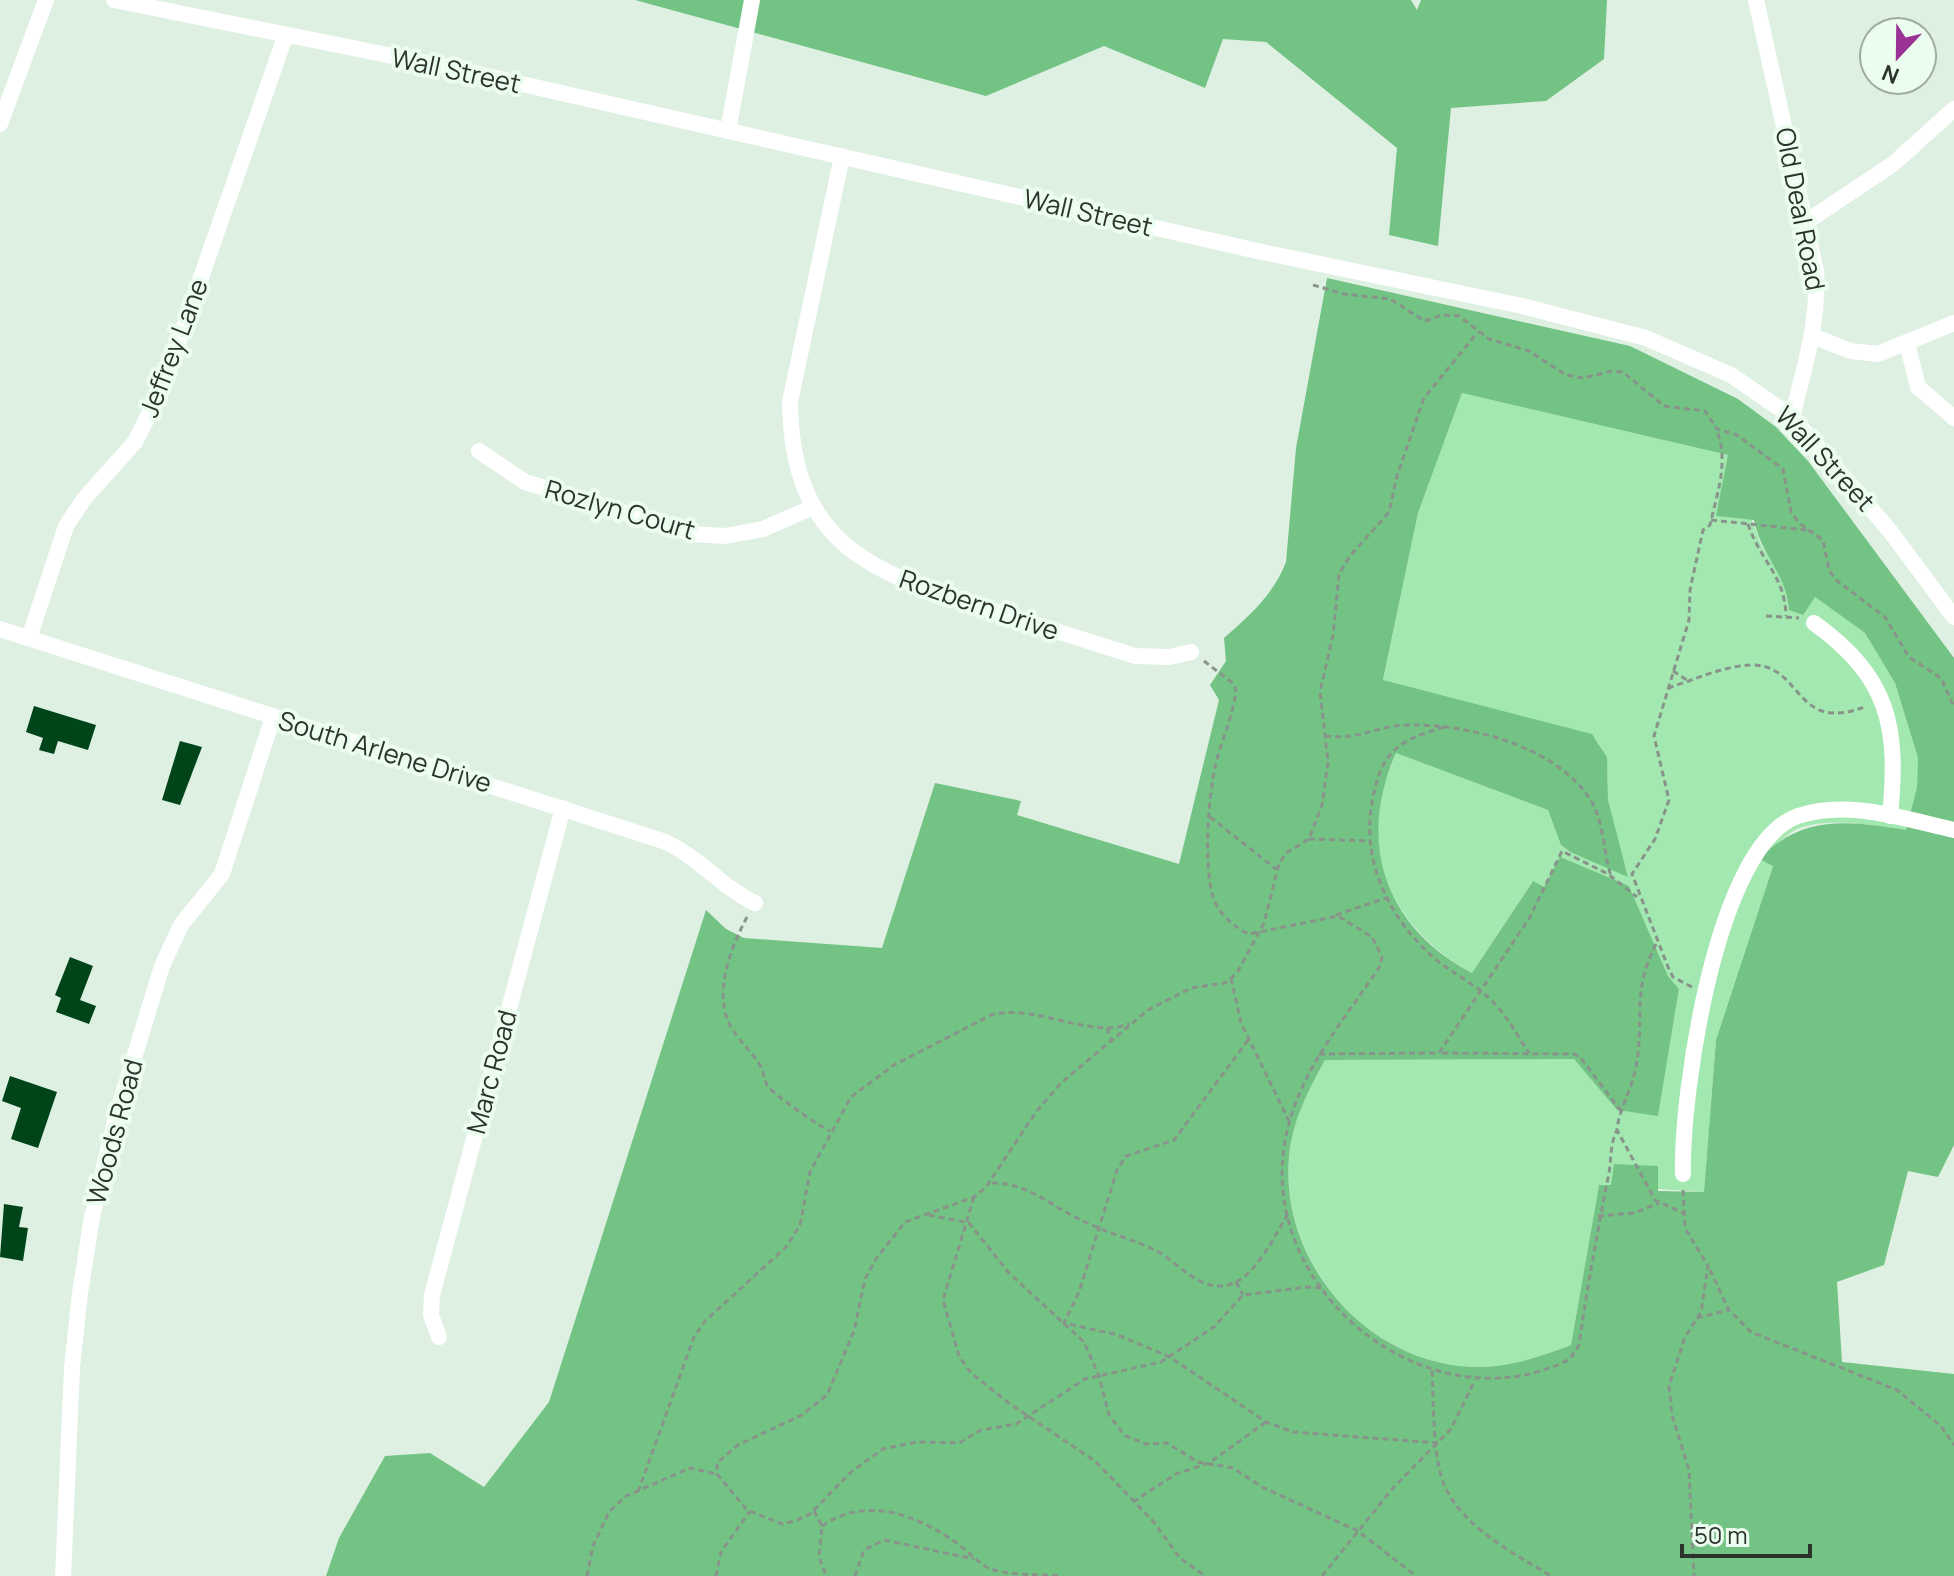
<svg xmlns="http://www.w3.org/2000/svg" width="1954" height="1576" font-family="Manrope,sans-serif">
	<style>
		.green { fill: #a3e8b0 }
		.forest { fill: #73c385; fill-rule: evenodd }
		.building { fill: #00451a }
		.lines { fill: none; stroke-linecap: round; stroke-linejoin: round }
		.path { stroke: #88948a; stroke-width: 3; stroke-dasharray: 6 4; stroke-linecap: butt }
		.minor { stroke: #fff; stroke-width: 16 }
		.labels { text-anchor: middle; stroke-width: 8; stroke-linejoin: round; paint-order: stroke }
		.street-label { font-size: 26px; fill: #2c332d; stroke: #ebfdee }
	</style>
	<rect width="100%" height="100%" fill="#def0e1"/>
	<path class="green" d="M1462 393 1728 455 1761 545 1785 583 1789 610 1815 597 1865 633 1895 683 1918 758 1917 787 1906 831C1873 825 1832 817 1799 828 1786 833 1771 850 1760 859L1773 865 1716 1040 1704 1192 1599 1185 1571 1345C1540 1357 1510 1367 1476 1367 1368 1365 1281 1263 1289 1157 1292 1122 1308 1091 1325 1060L1574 1059 1617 1110 1658 1115 1679 989 1668 976 1629 886 1544 887 1532 882 1472 973C1409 939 1360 869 1381 794 1385 780 1391 767 1396 753L1548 810 1561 845 1569 852 1628 875C1621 852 1610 825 1608 800 1607 774 1611 754 1591 734L1383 681 1418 513Z"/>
	<g class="forest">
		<path d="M635 0H1411L1417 10 1421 0H1607L1604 59 1546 101 1451 108 1438 246 1389 235 1397 148 1266 42 1223 39 1205 88 1104 46 986 96Z"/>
		<path d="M1327 278 1630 346 1738 399 1776 427 1808 461 1954 658V1145L1938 1177 1908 1171 1884 1265 1837 1282 1842 1362 1954 1374V1576H326L339 1538 385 1456 430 1453 484 1487 549 1402 706 910 726 929 744 938 882 948 935 783 1021 801 1017 815 1179 864 1219 700 1210 685 1226 661 1224 638C1249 616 1274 594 1286 562L1296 448ZM1462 393 1728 455 1716 516 1754 520C1760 554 1787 574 1789 610L1803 615 1815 597 1865 633 1895 683 1918 758 1917 787 1906 830C1848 821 1803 814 1759 859L1773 866 1716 1040 1704 1192 1658 1191V1166L1614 1164 1611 1185H1599L1571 1345C1540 1357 1510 1367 1476 1367 1368 1365 1280 1263 1289 1157 1292 1122 1308 1091 1325 1060L1574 1059 1617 1110 1658 1116 1679 989 1668 976 1629 886 1560 857 1544 887 1533 881 1472 973C1385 927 1356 843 1396 753L1548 810 1561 845 1570 852 1628 877 1608 800 1607 757 1592 734 1383 680 1418 513Z"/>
	</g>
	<g class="building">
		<path d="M34 706 96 725 88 750 58 741 54 754 39 750 43 738 26 732Z"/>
		<path d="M180 741 202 747 180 805 162 800Z"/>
		<path d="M70 957 93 966 80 1000 96 1006 89 1024 56 1012 61 998 55 995Z"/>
		<path d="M10 1076 57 1092 38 1148 11 1139 21 1108 2 1101Z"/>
		<path d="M4 1204 23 1207 19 1227 28 1228 23 1261 0 1257Z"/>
	</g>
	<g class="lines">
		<g class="path">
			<path d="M1313 285 1344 294 1390 299 1425 321 1442 315 1459 316 1489 339 1529 351 1566 375 1583 378 1612 371 1623 372 1664 406 1705 411 1717 429 1737 435 1783 469 1791 512 1799 523 1823 540 1829 570 1836 580 1885 617 1909 657 1941 678 1954 707"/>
			<path d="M1711 520 1807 530"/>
			<path d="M1748 524C1760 561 1785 575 1786 616"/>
			<path d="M1766 616 1799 618"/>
			<path d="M1204 661 1234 684 1236 691C1233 716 1222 739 1216 763 1208 797 1204 860 1212 894 1216 911 1234 928 1249 934L1338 916 1372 937 1382 957 1380 966C1341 1025 1295 1075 1284 1147 1262 1297 1434 1429 1570 1359L1579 1345C1587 1289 1597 1234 1608 1178 1612 1161 1609 1146 1617 1130"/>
			<path d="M1673 671 1690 682"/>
			<path d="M1668 688C1694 680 1725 665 1753 665 1804 666 1794 735 1867 706"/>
			<path d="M1444 727C1399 741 1383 749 1373 797 1359 862 1391 923 1440 963 1458 976 1479 987 1494 1003 1508 1017 1518 1037 1529 1053"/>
			<path d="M1325 736C1364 740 1376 725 1409 725 1469 724 1555 746 1590 799 1604 820 1603 852 1611 876"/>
			<path d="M1210 817 1276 869"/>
			<path d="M1309 839 1370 841"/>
			<path d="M1336 915 1386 898"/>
			<path d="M747 917C733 943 718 981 725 1011 729 1032 747 1046 758 1062 764 1069 763 1077 767 1085 770 1092 820 1127 830 1131"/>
			<path d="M1656 944C1630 995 1646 1020 1635 1071 1631 1091 1619 1109 1617 1130L1655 1200 1683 1213"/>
			<path d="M1231 978 1241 1023 1289 1121"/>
			<path d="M1692 987 1673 977 1668 967 1632 874 1655 839 1669 800 1654 736 1689 620 1690 590 1703 530 1710 525C1717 493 1729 463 1717 431"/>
			<path d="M1107 1028 1112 1042"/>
			<path d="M1248 1040 1174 1140 1126 1156 1117 1170 1079 1292 1064 1323 1118 1335 1170 1357 1266 1422 1293 1432 1438 1443"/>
			<path d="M1319 1054 1439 1053"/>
			<path d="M1621 1111 1580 1057 1574 1054 1439 1053 1530 917 1562 851 1608 874 1637 897"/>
			<path d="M992 1183C1026 1182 1051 1206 1081 1220 1105 1232 1131 1239 1155 1250 1179 1262 1203 1298 1236 1282 1259 1270 1275 1235 1288 1214"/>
			<path d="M1683 1190 1685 1228 1708 1266 1701 1312 1685 1337 1669 1386 1672 1415 1689 1470 1694 1576"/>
			<path d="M974 1197 943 1300 959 1356 971 1373 1010 1404 1095 1461 1153 1521 1180 1558 1205 1576"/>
			<path d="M929 1215 969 1223 1009 1273 1084 1342 1099 1376 1109 1415 1124 1435 1146 1444 1167 1443 1198 1462 1233 1468 1262 1487 1358 1531 1416 1576"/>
			<path d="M1598 1216 1634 1213 1659 1203"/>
			<path d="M1710 1270 1729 1310 1751 1332 1897 1390 1941 1426 1954 1445"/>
			<path d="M1236 1282 1243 1295"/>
			<path d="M1321 1288 1307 1287 1243 1295 1214 1327 1161 1362 1085 1379 1016 1424 981 1430 959 1443 916 1442 883 1449 852 1471 810 1514 795 1521 782 1524 747 1510 717 1474V1463L738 1445 802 1415 827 1395 854 1331 865 1279 876 1259 905 1222 974 1197 986 1187 1036 1112 1061 1083 1148 1010 1191 988 1225 983 1237 973 1264 923 1279 864 1286 853 1309 839 1322 805 1328 762 1320 692 1333 635 1339 574 1350 556 1389 512 1397 476 1424 398 1478 332"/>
			<path d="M1697 1318 1728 1310"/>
			<path d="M1432 1371C1434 1403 1432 1462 1446 1489 1466 1529 1515 1554 1551 1576"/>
			<path d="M638 1492 694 1337 705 1321 786 1247 800 1225 810 1172 851 1097 894 1065 991 1015C1036 1003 1088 1039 1129 1024"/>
			<path d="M1133 1502 1176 1474 1209 1463 1266 1422"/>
			<path d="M814 1511 822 1526 819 1557 826 1576"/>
			<path d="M822 1526C865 1496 914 1514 954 1541 966 1549 976 1561 988 1568 1008 1576 1040 1574 1062 1576"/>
			<path d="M587 1576 593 1546 609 1512 626 1496 690 1468 716 1474"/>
			<path d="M716 1576 721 1552 750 1511"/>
			<path d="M855 1576 864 1550 884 1540 974 1559"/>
			<path d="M1322 1576 1393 1488 1451 1429 1475 1380"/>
		</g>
		<g class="minor">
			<path d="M114 0 447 67 1262 252 1522 306 1646 338 1731 375 1792 417 1890 531 1954 617"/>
			<path d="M1756 0 1816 271C1819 322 1804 369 1792 417"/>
			<path d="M0 124 46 0"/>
			<path d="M728 131 752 0"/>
			<path d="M842 156 790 402C792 542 867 571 984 608 1034 624 1085 640 1135 656L1169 657 1191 652"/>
			<path d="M1806 222 1893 164 1954 109"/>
			<path d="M1812 336 1851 351 1878 354 1954 323"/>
			<path d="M1907 343 1918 387 1954 418"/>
			<path d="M479 451 525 482 693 534 724 536 763 529 813 507"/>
			<path d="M1814 623C1889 677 1899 726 1890 816"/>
			<path d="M0 629 663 841C698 856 721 887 755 903"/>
			<path d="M29 638 66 526 84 499 135 442 162 389 285 37"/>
			<path d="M1683 1174C1681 1096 1716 844 1798 816 1848 799 1905 819 1954 830"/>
			<path d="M439 1337 431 1315 432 1295 563 808"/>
			<path d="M63 1576 72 1368 80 1293 92 1217 116 1117 162 966 181 925 222 874 273 717"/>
		</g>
	</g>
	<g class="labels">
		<g class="street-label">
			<text transform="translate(456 71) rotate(12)" y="9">Wall Street</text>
			<text transform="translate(1800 209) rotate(79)" y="9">Old Deal Road</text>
			<text transform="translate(1088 213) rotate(13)" y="9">Wall Street</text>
			<text transform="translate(174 348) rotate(-69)" y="9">Jeffrey Lane</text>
			<text transform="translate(1825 459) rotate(47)" y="9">Wall Street</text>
			<text transform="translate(620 510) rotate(16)" y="9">Rozlyn Court</text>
			<text transform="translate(979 605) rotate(19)" y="9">Rozbern Drive</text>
			<text transform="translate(385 752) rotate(17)" y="9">South Arlene Drive</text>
			<text transform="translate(492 1072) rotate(-75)" y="9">Marc Road</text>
			<text transform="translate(115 1132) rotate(-75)" y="9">Woods Road</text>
		</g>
	</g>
	<g transform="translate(1898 56) rotate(202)"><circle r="38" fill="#ebfdee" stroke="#9faca1" stroke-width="2"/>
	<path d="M0-6L14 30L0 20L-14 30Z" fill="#9a3295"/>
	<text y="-12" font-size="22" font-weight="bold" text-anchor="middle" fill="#2c332d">N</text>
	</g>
	<path d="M1682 1544v12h128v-12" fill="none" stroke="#2c332d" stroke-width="4"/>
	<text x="1694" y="1544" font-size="24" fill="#2c332d" stroke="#ebfdee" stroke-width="6" paint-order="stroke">50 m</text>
</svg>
